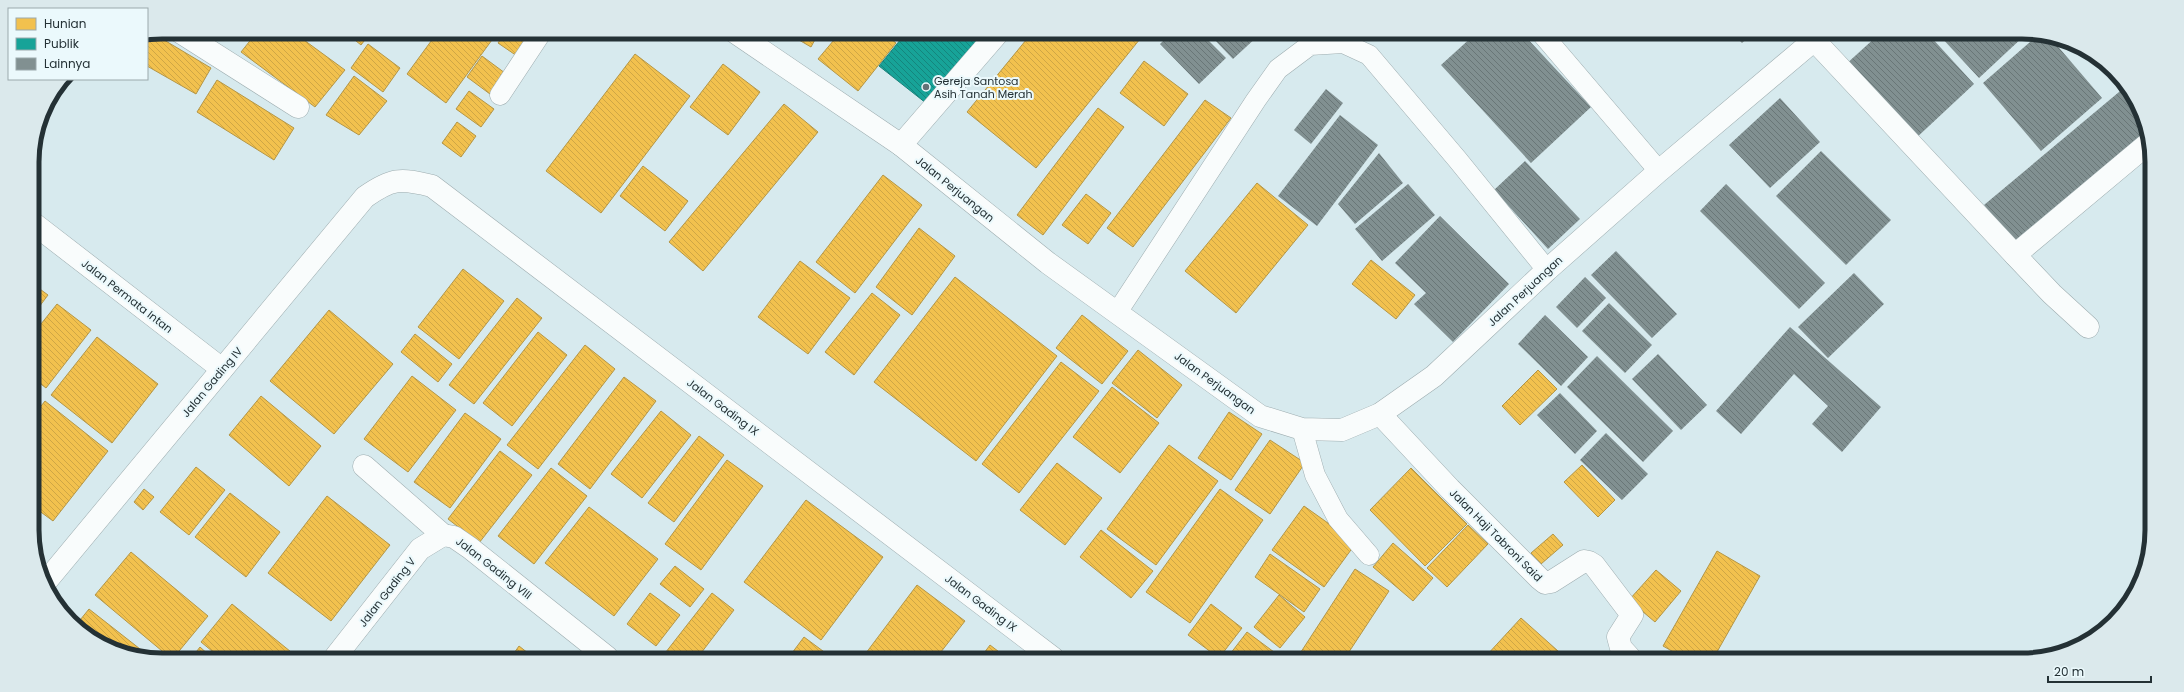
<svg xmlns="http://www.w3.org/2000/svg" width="2184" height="692" font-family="Poppins,sans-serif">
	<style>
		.homes { fill: url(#homes-back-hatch); stroke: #b49646 }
		.public { fill: url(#public-back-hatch); stroke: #1b817a }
		.building { fill: url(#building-back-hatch) }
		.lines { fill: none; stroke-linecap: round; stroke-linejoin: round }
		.service-casing { stroke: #9dacaf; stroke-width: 21 }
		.minor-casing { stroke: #9dacaf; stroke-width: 23 }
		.service { stroke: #f9fcfc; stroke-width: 20 }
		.minor { stroke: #f9fcfc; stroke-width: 22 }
		.poi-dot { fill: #637276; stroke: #ebf9fc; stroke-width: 1.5 }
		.labels { text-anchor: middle; stroke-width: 4; stroke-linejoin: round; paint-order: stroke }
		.poi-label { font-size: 11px; fill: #243135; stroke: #ebf9fc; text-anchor: start }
		.street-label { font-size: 11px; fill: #243135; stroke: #ebf9fc }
		.rim { fill: none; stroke: #243135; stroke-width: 5 }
	</style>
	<defs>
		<pattern id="homes-back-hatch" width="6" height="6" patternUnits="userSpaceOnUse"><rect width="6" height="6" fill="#f2c14e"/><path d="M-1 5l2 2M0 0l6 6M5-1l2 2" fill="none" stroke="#cfa645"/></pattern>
		<pattern id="public-back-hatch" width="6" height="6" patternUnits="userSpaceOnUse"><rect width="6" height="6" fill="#17a398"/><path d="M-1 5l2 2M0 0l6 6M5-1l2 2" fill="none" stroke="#15857d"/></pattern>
		<pattern id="building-back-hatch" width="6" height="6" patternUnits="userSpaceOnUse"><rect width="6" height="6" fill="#819091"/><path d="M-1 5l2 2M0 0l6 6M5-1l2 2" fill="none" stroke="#697677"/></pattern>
	</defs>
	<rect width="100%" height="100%" fill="#d7eaee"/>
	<g class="homes">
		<path d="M257 32H293L345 70 315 107 241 52Z"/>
		<path d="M345 32H371L361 45Z"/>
		<path d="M437 33H497L446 103 407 74Z"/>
		<path d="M505 33H535L517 56 498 43Z"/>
		<path d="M787 33 818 34 811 47Z"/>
		<path d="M154 34 211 68 196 94 147 66V35Z"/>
		<path d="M839 34H885L896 43 858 91 818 59Z"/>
		<path d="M1031 34H1144L1036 168 967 112Z"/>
		<path d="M368 44 400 68 383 92 351 68Z"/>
		<path d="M635 54 690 96 601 213 546 171Z"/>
		<path d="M482 56 509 76 494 97 467 77Z"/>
		<path d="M1144 61 1188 94 1164 126 1120 93Z"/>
		<path d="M723 64 760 92 728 135 690 107Z"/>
		<path d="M354 76 387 101 359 135 326 115Z"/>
		<path d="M217 80 294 128 274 160 197 112Z"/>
		<path d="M469 91 494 109 481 127 456 109Z"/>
		<path d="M1205 100 1231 118 1133 247 1107 228Z"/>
		<path d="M784 104 818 132 703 271 669 242Z"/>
		<path d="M1098 108 1124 127 1043 235 1017 215Z"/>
		<path d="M457 122 476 136 461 157 442 143Z"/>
		<path d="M643 166 688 201 665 231 620 196Z"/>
		<path d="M883 175 922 205 855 293 816 262Z"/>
		<path d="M1257 183 1308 225 1236 313 1185 271Z"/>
		<path d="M1086 194 1111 213 1088 244 1062 225Z"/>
		<path d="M919 228 955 256 912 315 876 287Z"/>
		<path d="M1371 260 1415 295 1396 319 1352 284Z"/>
		<path d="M800 261 850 298 808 354 758 317Z"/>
		<path d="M463 269 504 301 459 359 418 327Z"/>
		<path d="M955 277 1057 356 976 461 874 382Z"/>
		<path d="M33 284 48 295 33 315Z"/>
		<path d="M872 293 900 315 854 375 825 352Z"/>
		<path d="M517 298 542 318 474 404 449 385Z"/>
		<path d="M57 304 91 330 46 388 33 378V334Z"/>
		<path d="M329 310 393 364 334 434 270 381Z"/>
		<path d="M1082 315 1128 351 1102 384 1056 348Z"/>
		<path d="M538 332 567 355 512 426 483 403Z"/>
		<path d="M415 334 452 364 438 382 401 352Z"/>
		<path d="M97 337 158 384 112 443 51 395Z"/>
		<path d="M585 345 615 369 538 469 507 445Z"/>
		<path d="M1138 350 1182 385 1157 418 1112 383Z"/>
		<path d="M1061 362 1099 391 1019 493 982 464Z"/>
		<path d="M1538 370 1557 389 1520 425 1502 406Z"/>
		<path d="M412 376 456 410 408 472 364 439Z"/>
		<path d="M624 377 656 401 590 489 558 464Z"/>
		<path d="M1112 387 1159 423 1120 473 1073 437Z"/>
		<path d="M261 396 321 446 289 486 229 435Z"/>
		<path d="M45 401 108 451 53 521 34 507V415Z"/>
		<path d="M661 411 691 435 642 498 611 474Z"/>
		<path d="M1229 412 1262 434 1231 480 1198 458Z"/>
		<path d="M465 413 501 439 450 508 414 482Z"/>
		<path d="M699 436 724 455 674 522 648 503Z"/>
		<path d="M1270 440 1305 463 1270 514 1235 490Z"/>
		<path d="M1169 445 1218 481 1156 565 1107 529Z"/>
		<path d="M500 451 532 475 479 543 448 519Z"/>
		<path d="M727 460 763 486 701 570 665 544Z"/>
		<path d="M1057 463 1102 498 1065 545 1020 510Z"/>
		<path d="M1582 465 1615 500 1598 517 1564 482Z"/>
		<path d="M196 467 225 490 189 535 160 512Z"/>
		<path d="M551 468 587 496 534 564 498 536Z"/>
		<path d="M1411 468 1467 524 1425 566 1370 510Z"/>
		<path d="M144 489 154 497 143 510 134 502Z"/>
		<path d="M1220 489 1263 520 1190 623 1146 592Z"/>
		<path d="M230 493 280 532 246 577 195 537Z"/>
		<path d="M327 496 390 545 331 621 268 573Z"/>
		<path d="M806 500 883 557 821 640 744 582Z"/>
		<path d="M1304 506 1356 543 1324 587 1272 550Z"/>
		<path d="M589 507 658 559 614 616 545 563Z"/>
		<path d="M1468 525 1488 544 1447 587 1427 568Z"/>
		<path d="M1101 530 1153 571 1131 598 1080 557Z"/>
		<path d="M1553 534 1563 545 1541 564 1531 553Z"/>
		<path d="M1393 543 1433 578 1413 601 1373 567Z"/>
		<path d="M1717 551 1760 576 1713 659H1686L1663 646Z"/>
		<path d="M131 552 208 616 175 656H168L95 595Z"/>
		<path d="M1270 554 1320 589 1304 612 1255 577Z"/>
		<path d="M675 566 704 589 690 607 660 584Z"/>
		<path d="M1355 569 1389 591 1345 658H1297Z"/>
		<path d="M1656 570 1681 591 1655 622 1629 600Z"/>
		<path d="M917 585 965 621 937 657H863Z"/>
		<path d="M650 593 680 615 656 646 627 624Z"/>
		<path d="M712 593 734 610 698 657H662Z"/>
		<path d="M1279 595 1305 617 1280 648 1254 627Z"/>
		<path d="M232 604 296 656H218L201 642Z"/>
		<path d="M1211 604 1242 628 1219 658 1188 635Z"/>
		<path d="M89 609 149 656H128L76 625Z"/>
		<path d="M1521 618 1567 659H1489L1486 656Z"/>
		<path d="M1247 632 1278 655 1275 658H1227Z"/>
		<path d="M804 637 831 657H789Z"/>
		<path d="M990 645 1007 658 981 657Z"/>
		<path d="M519 646 533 657 512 656Z"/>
		<path d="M200 647 210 656H193Z"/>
	</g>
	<path class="public" d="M905 34H974L984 42 931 107 879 66Z"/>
	<g class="building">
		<path d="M1170 34H1202L1226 58 1199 84 1160 44Z"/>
		<path d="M1209 34 1259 35 1233 59Z"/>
		<path d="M1474 35H1524L1591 107 1531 163 1441 65Z"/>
		<path d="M1735 36H1750L1742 43Z"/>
		<path d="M1877 36H1930L1974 84 1914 140 1844 66Z"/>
		<path d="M1940 36H2024L1979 78Z"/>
		<path d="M2037 36H2049L2102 98 2041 151 1983 83Z"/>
		<path d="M2125 87 2149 135 2017 245 1984 205Z"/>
		<path d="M1326 89 1343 103 1311 144 1294 130Z"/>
		<path d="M1780 98 1820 142 1770 188 1729 145Z"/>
		<path d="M1340 115 1378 145 1317 226 1278 196Z"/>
		<path d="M1821 151 1891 220 1846 265 1776 196Z"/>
		<path d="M1379 153 1403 183 1355 224 1338 204Z"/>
		<path d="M1525 161 1580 219 1548 249 1494 190Z"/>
		<path d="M1408 184 1435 215 1382 261 1355 229Z"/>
		<path d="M1726 184 1825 283 1799 309 1700 211Z"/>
		<path d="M1440 216 1509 284 1453 342 1414 304 1426 293 1395 263Z"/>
		<path d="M1616 251 1677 314 1652 338 1591 275Z"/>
		<path d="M1854 273 1884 304 1828 358 1798 327Z"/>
		<path d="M1585 277 1606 298 1577 328 1556 307Z"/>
		<path d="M1609 303 1652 345 1625 373 1582 331Z"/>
		<path d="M1545 315 1588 357 1561 386 1518 344Z"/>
		<path d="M1790 327 1881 407 1842 452 1812 424 1828 406 1794 374 1741 434 1716 411Z"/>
		<path d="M1658 354 1707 405 1681 430 1632 379Z"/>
		<path d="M1597 356 1673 431 1643 462 1567 387Z"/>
		<path d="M1560 393 1597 431 1575 454 1537 415Z"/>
		<path d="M1606 433 1648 474 1622 500 1580 460Z"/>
	</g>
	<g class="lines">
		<g class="service-casing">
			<g id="service">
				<path d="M1543 35 1659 171"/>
				<path d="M500 95 541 33"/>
				<path d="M1118 311 1256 100 1278 69 1310 45 1343 43 1369 55 1457 159 1547 270"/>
				<path d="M1302 429 1315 475 1338 519 1369 555"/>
			</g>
		</g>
		<g class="minor-casing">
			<g id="minor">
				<path d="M180 32 298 107"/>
				<path d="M736 33 901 145 1048 263 1260 416 1302 429 1342 430 1380 414 1434 376 1547 270 1659 171 1819 36"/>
				<path d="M1814 40 2015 255 2150 142"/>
				<path d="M901 145 997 34"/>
				<path d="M33 223 222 369"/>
				<path d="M2015 255 2052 294 2088 327"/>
				<path d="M1380 414 1450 489 1540 579 1545 583 1551 582 1584 561 1589 562 1594 565 1632 615 1618 637 1621 648 1631 659"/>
				<path d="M364 466 443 535 454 537 470 548 607 657"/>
				<path d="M44 584 365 197C392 178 400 178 432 186L1053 658"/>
				<path d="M336 656 420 549 443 535"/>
			</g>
		</g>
		<use href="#service" class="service"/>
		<use href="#minor" class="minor"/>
	</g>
	<circle class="poi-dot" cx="926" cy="87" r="4"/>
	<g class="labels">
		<g class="poi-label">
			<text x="934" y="85">Gereja Santosa<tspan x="934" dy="13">Asih Tanah Merah</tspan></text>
		</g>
		<g class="street-label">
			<text transform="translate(955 189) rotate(39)" y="4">Jalan Perjuangan</text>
			<text transform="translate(1525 291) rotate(-43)" y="4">Jalan Perjuangan</text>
			<text transform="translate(127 296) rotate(38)" y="4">Jalan Permata Intan</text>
			<text transform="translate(212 382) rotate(-50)" y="4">Jalan Gading IV</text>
			<text transform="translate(1215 383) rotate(36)" y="4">Jalan Perjuangan</text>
			<text transform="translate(723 407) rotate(37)" y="4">Jalan Gading IX</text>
			<text transform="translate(1496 535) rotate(45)" y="4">Jalan Haji Tabroni Said</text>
			<text transform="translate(494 568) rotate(38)" y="4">Jalan Gading VIII</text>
			<text transform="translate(387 592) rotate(-52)" y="4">Jalan Gading V</text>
			<text transform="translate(981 603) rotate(37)" y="4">Jalan Gading IX</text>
		</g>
	</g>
	<path d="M0 0H2184V692H0ZM162 39H2022A123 123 0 0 1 2145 162V530A123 123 0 0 1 2022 653H162A123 123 0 0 1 39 530V162A123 123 0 0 1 162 39Z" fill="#dbe9ec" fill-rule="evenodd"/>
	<path class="rim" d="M162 39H2022A123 123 0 0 1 2145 162V530A123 123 0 0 1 2022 653H162A123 123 0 0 1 39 530V162A123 123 0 0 1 162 39Z"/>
	<rect x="8" y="8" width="140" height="72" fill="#ebf9fc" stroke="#9ba9ac"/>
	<rect x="16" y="18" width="20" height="12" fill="#f2c14e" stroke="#9ba9ac"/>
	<text x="44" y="28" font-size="12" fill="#243135">Hunian</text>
	<rect x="16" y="38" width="20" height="12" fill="#17a398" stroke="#9ba9ac"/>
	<text x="44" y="48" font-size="12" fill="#243135">Publik</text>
	<rect x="16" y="58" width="20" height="12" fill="#819091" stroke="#9ba9ac"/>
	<text x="44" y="68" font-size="12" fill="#243135">Lainnya</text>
	<path d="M2048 676v6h103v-6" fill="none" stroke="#243135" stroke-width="2"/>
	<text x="2054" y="676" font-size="12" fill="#243135" stroke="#ebf9fc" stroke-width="3" paint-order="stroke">20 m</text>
</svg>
